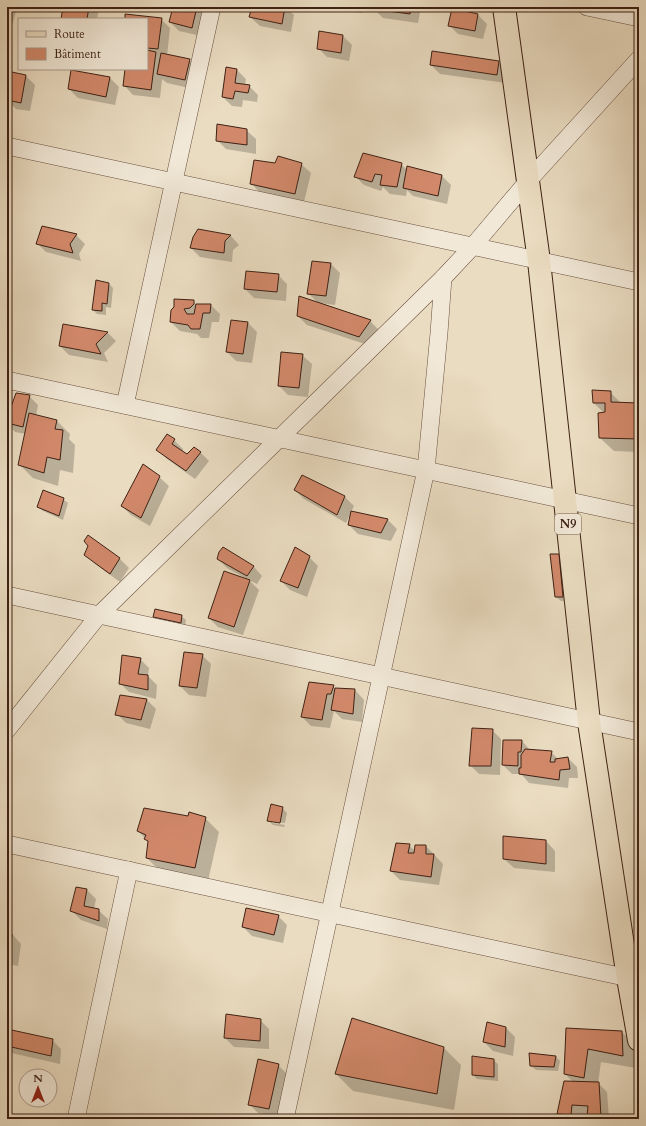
<svg xmlns="http://www.w3.org/2000/svg" width="646" height="1126" font-family="Cardo,serif">
	<style>
		.shadow { fill: #0003 }
		.building { fill: #d2896b; stroke: #3e2114 }
		.lines { fill: none; stroke-linecap: round; stroke-linejoin: round }
		.street-casing { stroke: #69503f; stroke-width: 18 }
		.primary-casing { stroke: #3e2114; stroke-width: 24 }
		.street { stroke: #f1e8d7; stroke-width: 17 }
		.primary { stroke: #eadcc1; stroke-width: 22 }
		.labels { text-anchor: middle; stroke-width: 3; stroke-linejoin: round; paint-order: stroke }
		.shield { fill: #f1e8d7; stroke: #745d4e; stroke-width: 1 }
		.shield-label { font-size: 12px; font-weight: bold; fill: #3e2114 }
	</style>
	<rect width="100%" height="100%" fill="#eadcc1"/>
	<filter id="stains"><feTurbulence type="fractalNoise" baseFrequency=".005" numOctaves="4"/><feColorMatrix values="0 0 0 0 .2 0 0 0 0 .09 0 0 0 0 .02 0 0 0 .5 -.17"/></filter>
	<radialGradient id="worn" r=".72"><stop offset=".6" stop-color="#630" stop-opacity="0"/><stop offset="1" stop-color="#630" stop-opacity=".3"/></radialGradient>
	<g class="shadow">
		<path d="M7 7H17L12 26 7 25Z"/>
		<path d="M64 7H97L99 9 97 19H62Z"/>
		<path d="M174 7H199L206 14 201 36 179 31 170 22Z"/>
		<path d="M253 7H286L294 15 291 32 260 26 250 17Z"/>
		<path d="M328 7H363L362 13Z"/>
		<path d="M375 7H421L418 23 383 18 374 9Z"/>
		<path d="M126 15 161 19 170 28 167 56 189 60 198 69 194 89 167 83 162 79 160 98 133 95 124 85 126 69H147V19H126Z"/>
		<path d="M478 15 487 24 483 39 458 34 449 25Z"/>
		<path d="M320 32 343 36 352 45 349 61 327 57 318 48Z"/>
		<path d="M498 62 507 71 506 83 440 74 431 65Z"/>
		<path d="M237 70 246 79 245 85 249 86 258 95 257 102 243 100 242 107 232 106 223 97Z"/>
		<path d="M7 72 26 76 35 85 30 111 16 109 10 103 7 102Z"/>
		<path d="M110 78 119 87 115 105 78 98 69 89Z"/>
		<path d="M246 130 256 139V154L226 149 217 140Z"/>
		<path d="M276 164H301L311 173 304 202 260 193 251 183Z"/>
		<path d="M401 164 408 171 442 176 451 185 447 204 413 196 407 190 406 196 390 194 383 187 381 191 364 185 355 176Z"/>
		<path d="M198 230 231 236 239 245 233 250 232 262 200 257 191 248Z"/>
		<path d="M76 235 85 244 79 254 81 261 46 252 37 243Z"/>
		<path d="M313 262 331 264 340 273 335 305 319 303 370 321 379 330 368 345 307 325 298 316 318 303 308 293Z"/>
		<path d="M278 275 287 284 286 301 254 298 245 289Z"/>
		<path d="M109 284 113 288 111 308 106 307V315L97 314 93 310Z"/>
		<path d="M193 301 197 305H211L220 314 219 322H212L209 338H201L197 334 180 331 171 322V311Z"/>
		<path d="M248 323 257 332 252 363 236 361 227 352Z"/>
		<path d="M63 325 108 333 116 341 104 353 108 362 69 355 60 346Z"/>
		<path d="M302 355 312 364 308 397 288 395 279 386Z"/>
		<path d="M593 391 610 392 622 404H639V452L614 451 600 438 604 413 594 403Z"/>
		<path d="M29 396 38 405 36 416 57 421 70 434 69 439 75 445 73 473 60 470 58 486 33 478 20 465 26 434 15 432 7 423V421Z"/>
		<path d="M174 440 183 449 182 452 187 455 200 452 209 461 195 479 167 459 158 450Z"/>
		<path d="M302 476 345 497 354 506 351 512 388 520 397 529 391 541 358 534 349 525 351 514H350L346 523 304 499 295 490Z"/>
		<path d="M159 477 169 486 150 526 131 515 122 506Z"/>
		<path d="M63 499 68 503 63 520 43 511 38 507Z"/>
		<path d="M88 536 120 559 129 568 120 582 95 564 86 555 89 546Z"/>
		<path d="M224 548 254 567 262 576 257 584 249 580 259 590 243 635 218 627 209 618 249 580 227 568 218 559Z"/>
		<path d="M558 555 562 560 567 601H561L556 597Z"/>
		<path d="M309 557 318 566 307 597 290 590 281 581Z"/>
		<path d="M154 616H181L186 620 185 627 158 621Z"/>
		<path d="M7 618 11 622 10 632H7Z"/>
		<path d="M202 655 211 664 206 697 189 695 180 686Z"/>
		<path d="M140 659 149 668 148 676 157 685 156 699 129 692 120 683Z"/>
		<path d="M333 686 336 689 355 690 364 700 362 722 342 719 334 711 330 728 311 726 302 717Z"/>
		<path d="M147 700 156 709 150 729 126 723 117 714Z"/>
		<path d="M492 730 501 739 500 775 479 774 470 765Z"/>
		<path d="M522 741 531 751 551 752 559 760 568 758 577 767 578 778H569L568 788 529 783 521 774H512L503 765Z"/>
		<path d="M282 808 287 813 285 823 272 821V823L285 825 284 827 273 825 268 820Z"/>
		<path d="M188 817 205 818 219 832 208 881 160 871 147 858 149 842 138 831Z"/>
		<path d="M504 837 546 841 555 851V872L514 868 504 859Z"/>
		<path d="M409 845 415 851 416 846H426L443 864 439 885 400 880 391 871Z"/>
		<path d="M87 890 96 899 94 909 98 910 108 919 107 929 81 920 72 911Z"/>
		<path d="M278 916 287 925 283 943 252 936 243 927Z"/>
		<path d="M7 934H12L21 944 18 966 7 964Z"/>
		<path d="M260 1020 269 1029V1049L234 1047 225 1038Z"/>
		<path d="M506 1028 515 1037 513 1056 493 1051 484 1042Z"/>
		<path d="M567 1029 622 1032 635 1045 636 1068 601 1062 598 1083 607 1092 609 1119H592L588 1114H580V1119H564L558 1113 573 1082 565 1074Z"/>
		<path d="M7 1030 52 1040 61 1049 60 1064 7 1052Z"/>
		<path d="M444 1048 461 1065 454 1110 353 1091 336 1074Z"/>
		<path d="M556 1057 560 1061 558 1071 536 1070 531 1066Z"/>
		<path d="M493 1060 498 1064V1081L477 1079 473 1075Z"/>
		<path d="M278 1065 287 1074 278 1117 258 1113 249 1104Z"/>
	</g>
	<g class="building">
		<path d="M63 7H89L87 19H61Z"/>
		<path d="M173 7H197L192 28 169 22Z"/>
		<path d="M252 7H285L282 24 249 17Z"/>
		<path d="M374 7H411L410 14 373 9Z"/>
		<path d="M452 8 478 14 475 31 448 26Z"/>
		<path d="M125 14 162 18 158 49 147 48V19H125Z"/>
		<path d="M319 31 343 35 341 53 317 49Z"/>
		<path d="M147 50 156 52 151 90 123 86 125 69H147Z"/>
		<path d="M432 51 499 61 497 75 430 65Z"/>
		<path d="M161 53 190 59 185 80 157 74Z"/>
		<path d="M226 67 237 69 235 83 250 85 248 93 235 91 233 99 222 97Z"/>
		<path d="M71 70 110 77 106 97 68 89Z"/>
		<path d="M7 71 26 75 21 103 7 100Z"/>
		<path d="M217 124 247 129V145L216 141Z"/>
		<path d="M363 153 402 163 397 187 380 185 382 175 375 174 372 182 354 177Z"/>
		<path d="M278 156 302 163 295 194 250 184 254 160 275 163Z"/>
		<path d="M407 166 442 175 438 196 403 188Z"/>
		<path d="M42 226 77 234 70 244 73 253 36 244Z"/>
		<path d="M198 229 231 235 225 241 224 253 190 248 193 237Z"/>
		<path d="M312 261 331 263 326 296 307 294Z"/>
		<path d="M246 271 279 274 277 292 244 289Z"/>
		<path d="M96 280 109 283 107 304 102 303V311L92 310Z"/>
		<path d="M299 296 371 320 359 337 297 316Z"/>
		<path d="M174 299 194 300V304L190 308 184 309 187 314H194L196 304H211L210 313H203L200 329H191L188 325 170 322 171 310 174 307Z"/>
		<path d="M231 320 248 322 243 354 226 352Z"/>
		<path d="M63 324 108 332 96 344 101 354 59 346Z"/>
		<path d="M281 352 303 354 299 388 278 386Z"/>
		<path d="M592 390 611 391V402L639 403V424H637L636 436 639 439 599 438 598 413 605 412V403H593Z"/>
		<path d="M16 393 30 395 23 427 7 423V418Z"/>
		<path d="M29 413 57 420 55 429 63 430 60 460 47 457 44 473 18 465Z"/>
		<path d="M167 434 175 439 172 444 187 454 194 447 201 452 186 471 156 450Z"/>
		<path d="M143 464 160 476 141 518 121 506Z"/>
		<path d="M302 475 345 496 337 515 294 490Z"/>
		<path d="M43 490 64 498 59 516 37 507Z"/>
		<path d="M351 511 388 519 381 533 348 525Z"/>
		<path d="M88 535 120 558 110 574 84 555 88 546 84 541Z"/>
		<path d="M223 547 254 566 247 576 217 559 219 552Z"/>
		<path d="M295 547 310 556 298 588 280 581Z"/>
		<path d="M550 554H559L563 597H555Z"/>
		<path d="M224 571 250 580 234 627 208 618Z"/>
		<path d="M155 609 182 615 181 623 153 617Z"/>
		<path d="M184 652 203 654 197 688 179 686Z"/>
		<path d="M122 655 141 658 138 674 148 675V690L119 684Z"/>
		<path d="M309 682 334 685 331 694H327L322 720 301 717Z"/>
		<path d="M335 688 355 689 353 714 331 710Z"/>
		<path d="M120 695 147 699 141 720 115 715Z"/>
		<path d="M472 728 493 729 491 766H469Z"/>
		<path d="M503 740H522L521 752H518V766L502 765Z"/>
		<path d="M525 749 552 751 550 762H555V759L568 757 570 769 560 770 559 780 519 774V768H521V755Z"/>
		<path d="M271 804 283 807 280 823 267 821Z"/>
		<path d="M144 808 188 816 189 812 206 817 195 868 146 858 148 841 144 839 146 835 137 831Z"/>
		<path d="M503 836 546 840V864L503 859Z"/>
		<path d="M396 843 410 844 408 853H414L415 845H426V854H434L431 877 390 871Z"/>
		<path d="M76 887 87 889 84 906 99 909V921L70 911Z"/>
		<path d="M246 908 279 915 274 935 242 927Z"/>
		<path d="M7 933 12 934 9 957H7Z"/>
		<path d="M226 1014 261 1019 260 1041 224 1038Z"/>
		<path d="M352 1018 444 1047 437 1094 335 1074Z"/>
		<path d="M487 1022 506 1027 505 1047 483 1042Z"/>
		<path d="M566 1028 622 1031 623 1056 588 1049 584 1078 564 1074Z"/>
		<path d="M7 1029 53 1039 51 1056 7 1046Z"/>
		<path d="M529 1053 556 1056 554 1067 530 1066Z"/>
		<path d="M472 1056 494 1059V1077L472 1075Z"/>
		<path d="M258 1059 279 1064 269 1109 248 1105Z"/>
		<path d="M564 1081 599 1082 601 1117 587 1116 588 1106 572 1105 571 1115 557 1114Z"/>
	</g>
	<g class="lines">
		<g class="street-casing">
			<g id="street">
				<path d="M587 7 639 18"/>
				<path d="M7 146 639 282"/>
				<path d="M7 380 639 516"/>
				<path d="M125 405 212 7"/>
				<path d="M7 595 639 732"/>
				<path d="M7 730 99 615 443 278 473 246 528 181 639 59"/>
				<path d="M7 844 638 980"/>
				<path d="M76 1119 129 870"/>
				<path d="M285 1119 426 470 439 333 443 278"/>
			</g>
		</g>
		<g class="primary-casing">
			<path id="primary" d="M504 7 539 261 589 722 628 978 639 1040"/>
		</g>
		<use href="#street" class="street"/>
		<use href="#primary" class="primary"/>
	</g>
	<g class="labels">
		<rect class="shield" x="555" y="514" width="26" height="20" rx="3"/>
		<g class="shield-label">
			<text x="568" y="528">N9</text>
		</g>
	</g>
	<rect width="646" height="1126" fill="none" stroke="#eadcc1" stroke-width="24"/>
	<rect x="8" y="8" width="630" height="1110" fill="none" stroke="#3e2114" stroke-width="2"/>
	<rect x="12" y="12" width="622" height="1102" fill="none" stroke="#3e2114"/>
	<rect x="18" y="18" width="130" height="52" fill="#f1e8d7" stroke="#a99889"/>
	<rect x="26" y="31" width="20" height="6" fill="#eadcc1" stroke="#a99889"/>
	<text x="54" y="38" font-size="12" fill="#3e2114">Route</text>
	<rect x="26" y="48" width="20" height="12" fill="#d2896b" stroke="#a99889"/>
	<text x="54" y="58" font-size="12" fill="#3e2114">Bâtiment</text>
	<g transform="translate(38 1088)"><circle r="19" fill="#f1e8d7" stroke="#a99889"/>
	<path d="M0-3L7 15L0 10L-7 15Z" fill="#8f2418"/>
	<text y="-6" font-size="11" font-weight="bold" text-anchor="middle" fill="#3e2114">N</text>
	</g>
	<rect width="100%" height="100%" filter="url(#stains)"/>
	<rect width="100%" height="100%" fill="url(#worn)"/>
</svg>
